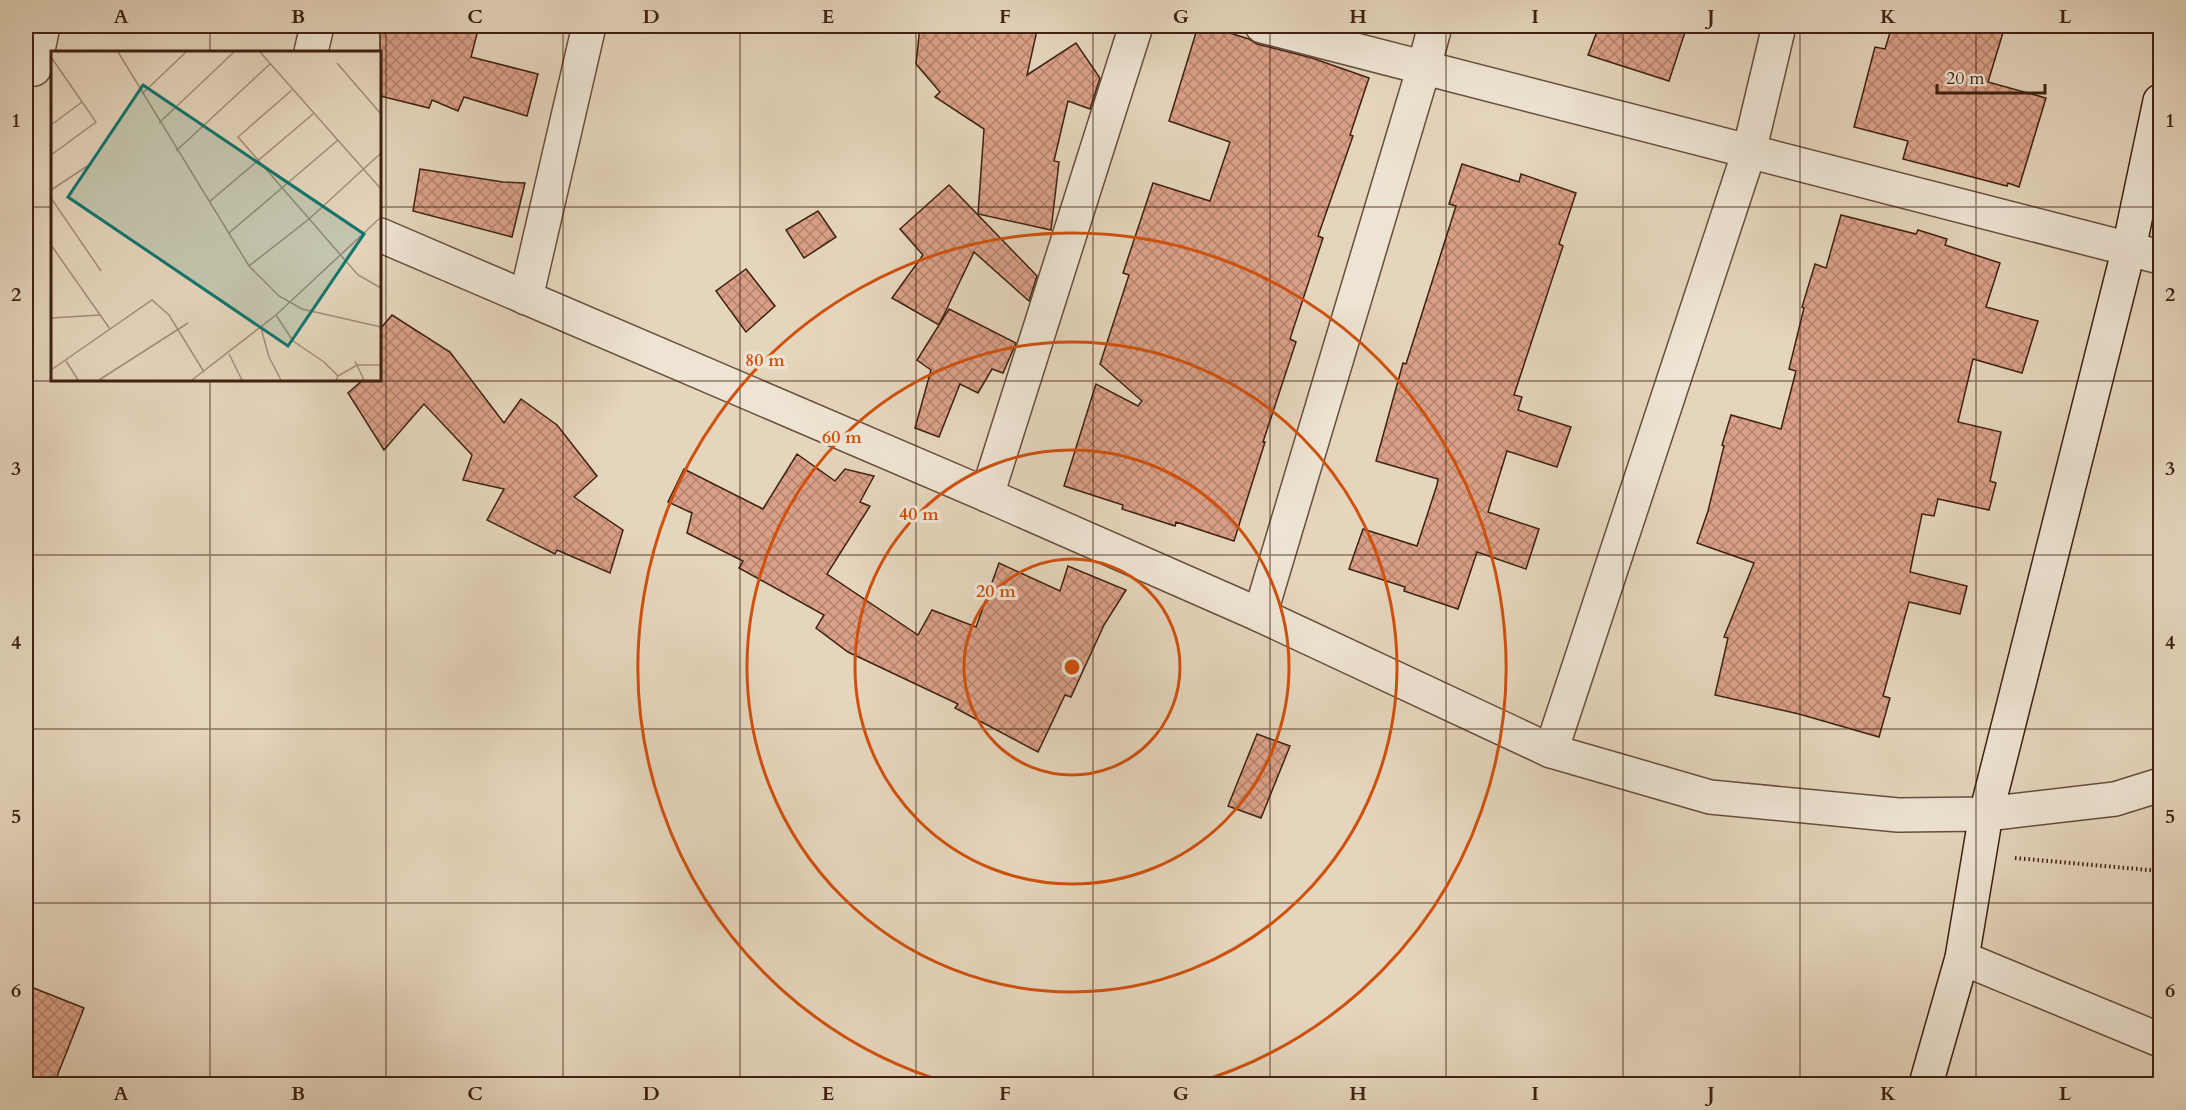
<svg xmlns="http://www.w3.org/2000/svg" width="2186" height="1110" font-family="Cardo,serif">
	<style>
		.building { fill: url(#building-cross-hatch); stroke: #3f2111; stroke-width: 1.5 }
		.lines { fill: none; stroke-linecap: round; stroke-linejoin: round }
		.street-casing { stroke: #684e3c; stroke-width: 36 }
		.secondary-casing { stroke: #3f2111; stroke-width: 36 }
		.path { stroke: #3f2111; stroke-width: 4; stroke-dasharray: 1.5 3; stroke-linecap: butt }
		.street { stroke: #eee4d3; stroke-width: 33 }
		.secondary { stroke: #eee4d3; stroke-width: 33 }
		.grid { fill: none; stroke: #3f2111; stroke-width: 1.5; stroke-opacity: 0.55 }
		.ring { fill: none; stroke: #cf510d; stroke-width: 3 }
		.inset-road { fill: none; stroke: #a38d78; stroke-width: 1.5 }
		.view { fill: #0f766e; fill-opacity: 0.15; stroke: #0f766e; stroke-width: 3 }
		.inset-edge { fill: none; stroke: #3f2111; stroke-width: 3 }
		.centre { fill: #cf510d; stroke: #eee4d3; stroke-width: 3 }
		.ring-label { font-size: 18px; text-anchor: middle; font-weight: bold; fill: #cf510d; stroke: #eee4d3; stroke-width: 6; stroke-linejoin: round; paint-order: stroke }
		.neatline { fill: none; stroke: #3f2111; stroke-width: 2 }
		.grid-label { font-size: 20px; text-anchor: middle; font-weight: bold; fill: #3f2111 }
	</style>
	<defs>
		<pattern id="building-cross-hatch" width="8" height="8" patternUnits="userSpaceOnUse" patternTransform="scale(1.5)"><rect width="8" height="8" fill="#daa087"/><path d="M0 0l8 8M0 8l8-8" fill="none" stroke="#b2826d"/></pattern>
	</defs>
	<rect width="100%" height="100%" fill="#e5d5bc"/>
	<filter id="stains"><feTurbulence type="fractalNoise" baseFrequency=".00333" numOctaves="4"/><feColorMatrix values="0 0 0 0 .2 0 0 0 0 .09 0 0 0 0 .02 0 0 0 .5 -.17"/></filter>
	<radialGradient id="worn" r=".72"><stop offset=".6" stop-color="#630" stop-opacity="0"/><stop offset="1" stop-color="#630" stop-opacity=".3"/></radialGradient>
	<g class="building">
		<path d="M380 26H479L471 57 538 74 527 116 464 97 458 111 432 100 429 108 380 96Z"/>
		<path d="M920 26H1038L1027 75 1076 43 1100 78 1090 109 1068 101 1054 161 1059 162 1051 230 978 214 984 129 935 97 940 92 916 64Z"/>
		<path d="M1198 26H1207L1249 39 1257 44 1312 58 1369 78 1350 135 1353 136 1318 236 1323 238 1290 339 1296 342 1263 442H1265L1234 541 1176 522 1175 526 1122 509 1123 505 1064 486 1096 384 1138 406 1142 401 1100 364 1129 275 1123 273 1153 183 1210 201 1230 142 1169 121Z"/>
		<path d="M1599 26H1687L1669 81 1588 55Z"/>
		<path d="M1892 26H2005L1988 82 2046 98 2019 187 2008 183 2007 186 1903 159 1908 141 1854 127 1875 47 1885 49Z"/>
		<path d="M1462 164 1519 182 1521 174 1576 193 1559 244 1563 246 1514 395 1522 397 1518 410 1571 427 1557 467 1507 451 1488 512 1539 529 1526 569 1477 552 1458 609 1404 591 1405 587 1349 569 1363 529 1417 546 1437 485 1438 479 1376 461 1403 363 1406 364 1456 206 1449 204Z"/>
		<path d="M420 169 503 182 525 183 512 237 413 211Z"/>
		<path d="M949 185 1037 276 1029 301 974 252 939 325 892 298 923 255 900 229Z"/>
		<path d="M818 211 836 237 804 258 786 230Z"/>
		<path d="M1841 215 1916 234 1918 230 1947 239 1945 245 2000 263 1986 307 2038 321 2022 373 1973 359 1958 422 2001 432 1990 481 1996 483 1989 510 1938 499 1934 516 1922 514 1910 572 1967 586 1960 614 1909 602 1883 696 1890 698 1879 737 1799 714 1715 695 1728 638 1724 637 1754 563 1697 543 1708 511 1724 446 1722 445 1731 415 1781 429 1796 371 1789 369 1804 308 1802 307 1815 264 1826 268Z"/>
		<path d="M746 269 775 306 746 332 716 291Z"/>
		<path d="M949 309 1016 343 1003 373 992 369 978 393 960 384 939 437 915 428 931 370 917 360Z"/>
		<path d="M392 315 450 352 504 423 521 399 557 425 597 476 574 497 623 530 610 573 557 550 555 554 487 520 504 489 463 480 472 455 424 404 384 450 348 393 363 380H380V329Z"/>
		<path d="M797 454 835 481 845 469 874 476 860 502 870 506 827 574 918 635 932 610 976 627 999 563 1060 591 1068 566 1126 590 1104 625 1071 697 1065 695 1038 752 955 708 958 704 848 652 816 628 824 615 739 568 743 561 687 533 692 513 668 502 684 469 763 509Z"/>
		<path d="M1257 734 1290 746 1261 818 1228 806Z"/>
		<path d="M26 985 84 1008 54 1084H26Z"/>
	</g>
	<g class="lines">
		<g class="street-casing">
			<g id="street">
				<path d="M1262 26 2160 257"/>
				<path d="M1779 26 1749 152 1551 751 1710 797 1898 815 1986 814 2115 799 2160 785"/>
				<path d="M311 52 317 26"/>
				<path d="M34 69 43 26"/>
				<path d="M380 235 987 495 1260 615 1551 751"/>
				<path d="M526 298 589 26"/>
				<path d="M987 495 1136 26"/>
				<path d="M1260 615 1424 67 1435 26"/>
				<path d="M1962 958 2160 1040"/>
			</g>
		</g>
		<g class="secondary-casing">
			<path id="secondary" d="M1926 1084 1962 958 1986 814 2129 248 2160 101"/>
		</g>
		<path class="path" d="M2015 858 2160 871"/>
		<use href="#street" class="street"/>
		<use href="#secondary" class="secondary"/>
	</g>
	<path class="grid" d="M210 26V52M386 26V1084M563 26V1084M740 26V1084M916 26V1084M1093 26V1084M1270 26V1084M1446 26V1084M1623 26V1084M1800 26V1084M1976 26V1084M26 207H52M380 207H2160M210 380V1084M26 381H2160M26 555H2160M26 729H2160M26 903H2160"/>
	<g class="ring">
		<circle cx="1072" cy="667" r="108"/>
		<circle cx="1072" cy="667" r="217"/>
		<circle cx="1072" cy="667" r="325"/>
		<path d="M952 1084A434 434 0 1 1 1192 1084"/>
	</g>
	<g transform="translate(51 51)">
		<rect width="330" height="330" fill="#e5d5bc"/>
		<path class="inset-road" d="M67 1 198 215M209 1 330 138M0 6 45 71 0 104M286 12 330 63M241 39 187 86 307 224 330 237M91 43 135 1M108 72 183 1M0 74 31 51M125 100 219 13M330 102 258 168 198 215 228 245 251 258 330 276M0 139 41 112M0 147 50 220M158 151 262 63M178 182 287 89M0 194 59 278M225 264 242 290 273 311 287 325 285 329M0 267 49 264M210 277 218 306 230 329M178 303 191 329M15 310 27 329M304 310 313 329M0 319 101 249 118 264 153 321M287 325 306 314H330M48 329 137 272M141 329 225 264 330 166"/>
		<path class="view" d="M92 34 313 183 237 295 17 146Z"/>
		<rect width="330" height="330" class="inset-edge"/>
	</g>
	<circle cx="1072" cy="667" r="9" class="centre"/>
	<g class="ring-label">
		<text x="765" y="366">80 m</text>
		<text x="842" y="443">60 m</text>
		<text x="919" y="520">40 m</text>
		<text x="996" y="597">20 m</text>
	</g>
	<rect width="2186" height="1110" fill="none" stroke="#e5d5bc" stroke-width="66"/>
	<path d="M1937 84v9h108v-9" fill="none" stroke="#3f2111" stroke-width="3"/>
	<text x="1946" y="84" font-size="18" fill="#3f2111" stroke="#eee4d3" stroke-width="4.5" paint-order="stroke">20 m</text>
	<rect x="33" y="33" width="2120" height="1044" class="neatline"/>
	<g class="grid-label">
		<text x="121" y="23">A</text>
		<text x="298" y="23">B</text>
		<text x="475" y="23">C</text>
		<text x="651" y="23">D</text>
		<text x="828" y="23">E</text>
		<text x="1005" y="23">F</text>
		<text x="1181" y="23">G</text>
		<text x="1358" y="23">H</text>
		<text x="1535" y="23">I</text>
		<text x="1711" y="23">J</text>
		<text x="1888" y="23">K</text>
		<text x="2065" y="23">L</text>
		<text x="16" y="127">1</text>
		<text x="2170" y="127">1</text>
		<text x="16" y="301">2</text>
		<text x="2170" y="301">2</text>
		<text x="16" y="475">3</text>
		<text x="2170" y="475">3</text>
		<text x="16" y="649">4</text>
		<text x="2170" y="649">4</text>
		<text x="16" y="823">5</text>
		<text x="2170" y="823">5</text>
		<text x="16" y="997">6</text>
		<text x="2170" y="997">6</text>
		<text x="121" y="1100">A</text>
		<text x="298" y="1100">B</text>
		<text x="475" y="1100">C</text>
		<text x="651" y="1100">D</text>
		<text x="828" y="1100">E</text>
		<text x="1005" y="1100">F</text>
		<text x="1181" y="1100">G</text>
		<text x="1358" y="1100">H</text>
		<text x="1535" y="1100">I</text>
		<text x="1711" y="1100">J</text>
		<text x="1888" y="1100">K</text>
		<text x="2065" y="1100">L</text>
	</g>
	<rect width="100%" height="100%" filter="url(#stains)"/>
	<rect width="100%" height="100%" fill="url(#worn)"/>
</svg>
